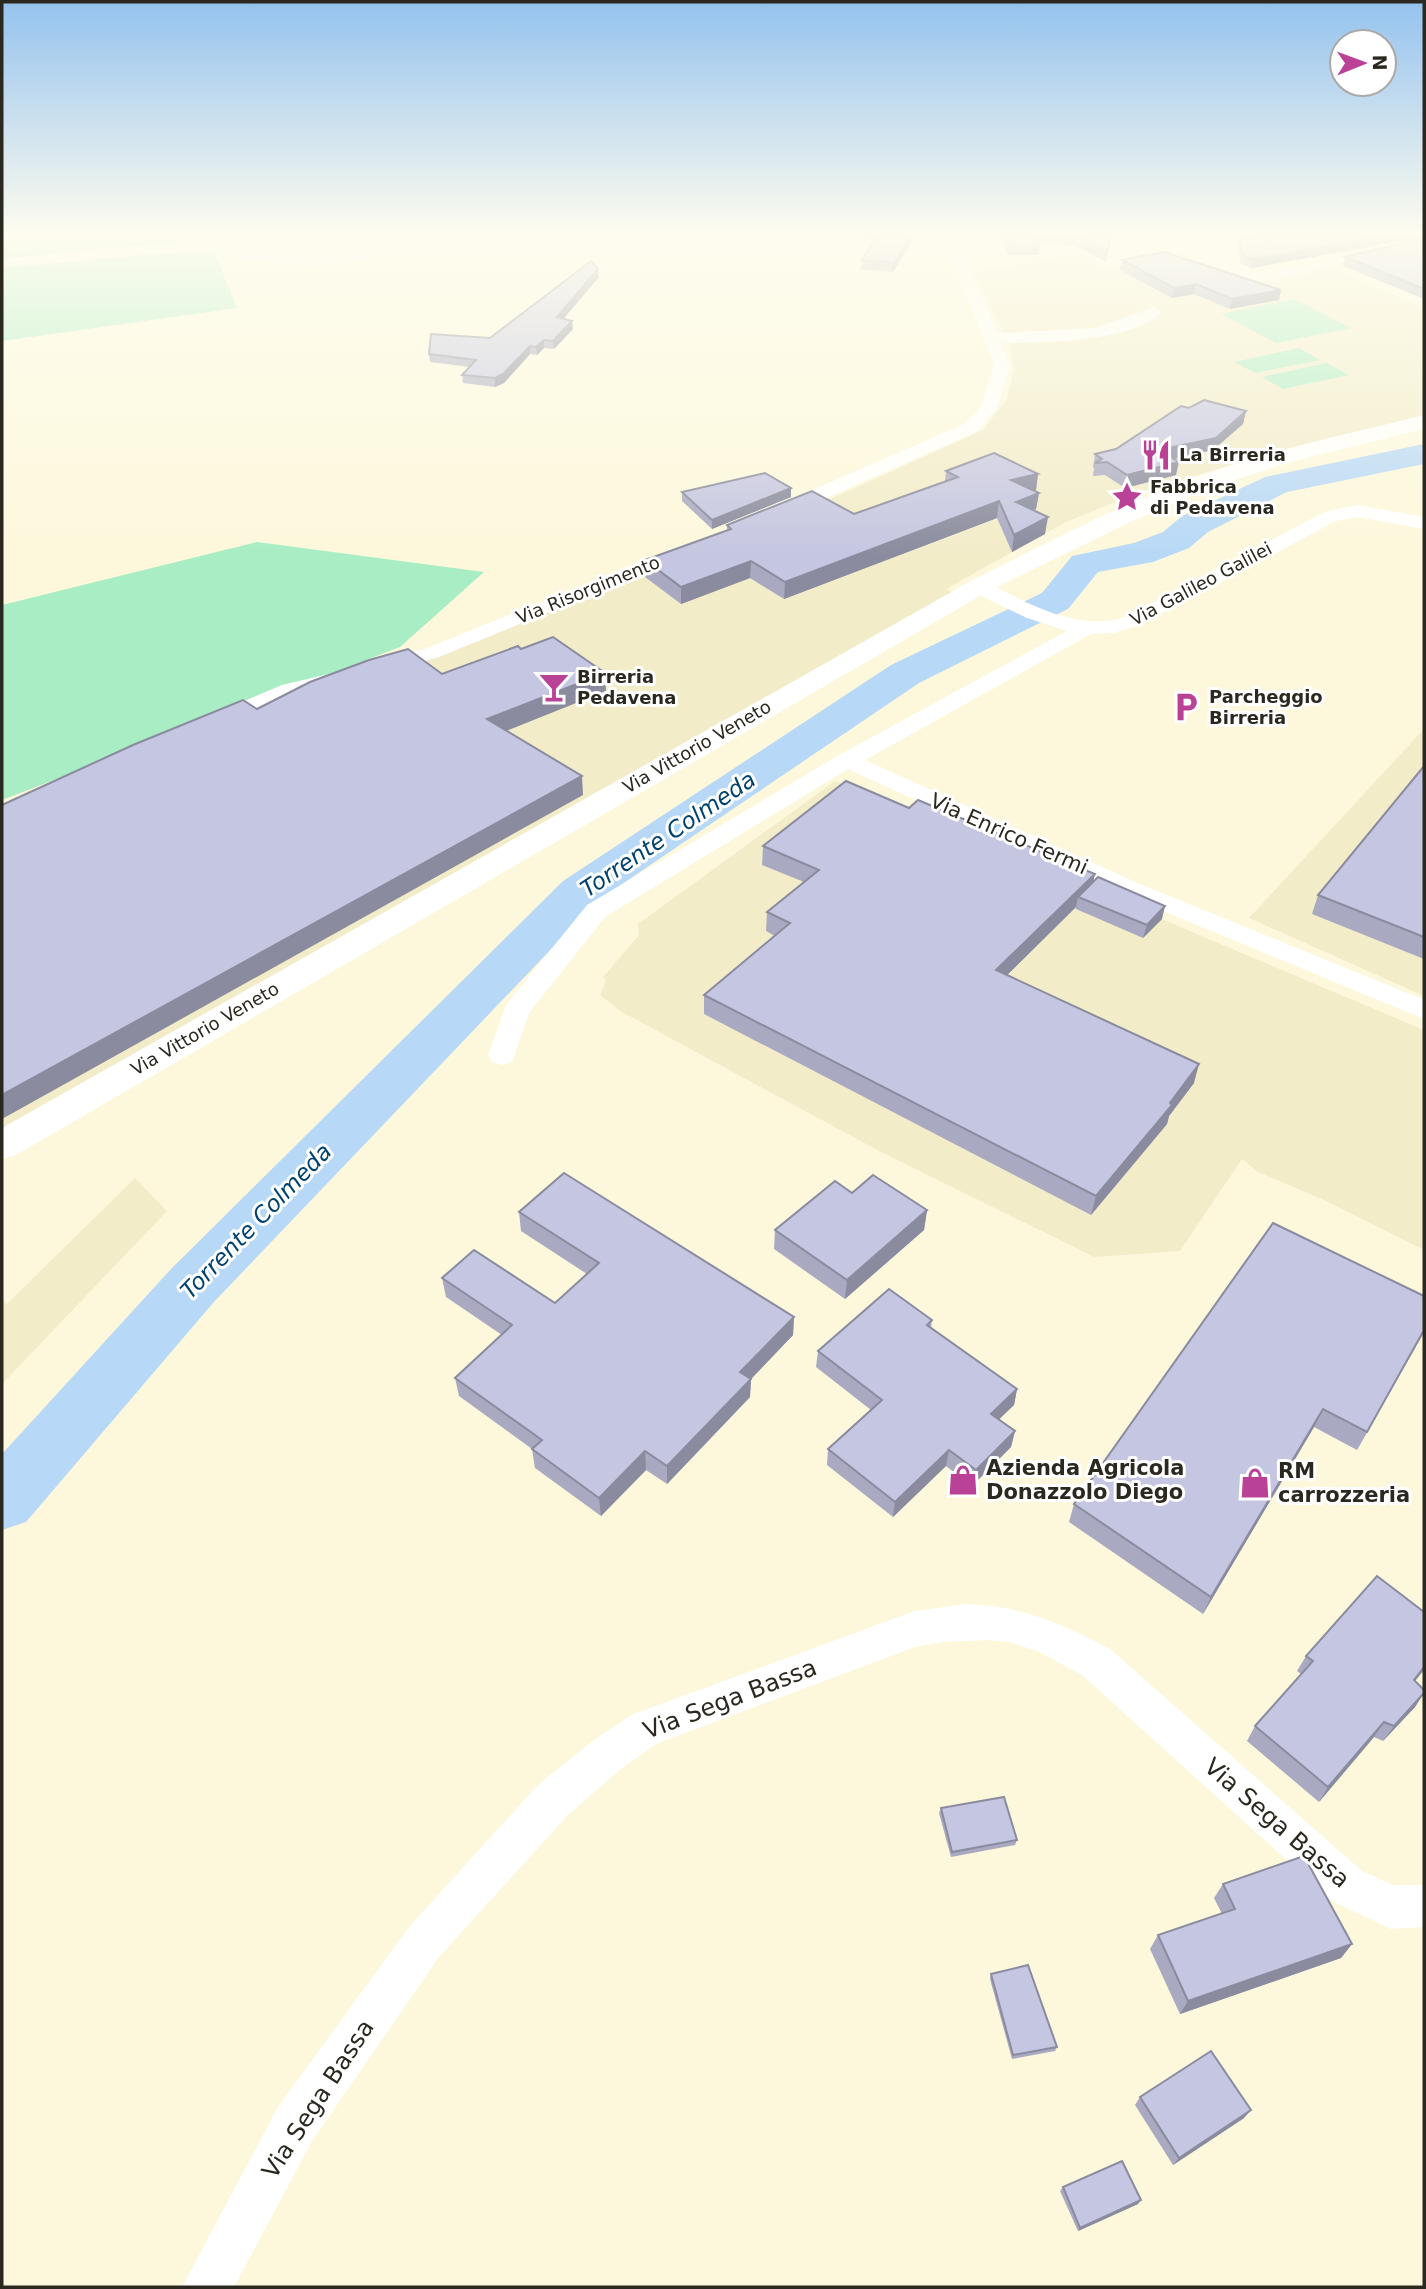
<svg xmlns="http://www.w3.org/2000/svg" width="1426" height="2289" font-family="'DejaVu Sans',sans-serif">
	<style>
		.built { fill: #f2ecc9 }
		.green { fill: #a8edc3 }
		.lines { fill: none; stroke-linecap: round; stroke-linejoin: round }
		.river { fill: #b7d8f6; fill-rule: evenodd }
		.street { fill: #fff; fill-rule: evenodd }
		.secondary { fill: #fff; fill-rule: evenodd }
		.wall { fill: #a9aac2 }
		.shaded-wall { fill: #8a8b9e }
		.building { fill: #c5c6e1; stroke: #8a8b9e; stroke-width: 2 }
		.labels { text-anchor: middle; stroke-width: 6; stroke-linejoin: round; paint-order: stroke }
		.far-poi-label { font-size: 18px; font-weight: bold; fill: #2b291f; stroke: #fff; text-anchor: start }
		.far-street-label { font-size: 18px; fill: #2b291f; stroke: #fff }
		.street-label { font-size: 21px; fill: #2b291f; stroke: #fff }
		.poi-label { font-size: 21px; font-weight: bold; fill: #2b291f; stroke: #fff; text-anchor: start }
		.water-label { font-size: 23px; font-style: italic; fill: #00426f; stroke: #fff }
		.near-street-label { font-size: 24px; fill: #2b291f; stroke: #fff }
	</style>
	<rect width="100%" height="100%" fill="#fdf8dc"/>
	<g class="built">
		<path d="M1085 253 1097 269 1183 254 1244 286 1264 285 1331 267 1424 308V416L1214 470 1127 497 1064 523 946 589 954 593 2 1129V825L350 677 559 608 817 505 983 430 1007 399 1014 369 1009 344 974 273Z"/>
		<path d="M1424 729V996L1249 918Z"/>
		<path d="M835 781 1424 1030V1250L1324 1200 1258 1172 1242 1159 1180 1251 1094 1257 883 1153 622 1012 600 995 606 981 603 977 639 935 638 924Z"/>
		<path d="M135 1178 167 1211 2 1384V1299L7 1304Z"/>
	</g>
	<g class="green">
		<path d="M2 236H158L191 246 113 248 2 259Z"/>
		<path d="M213 249 237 308 2 341V268Z"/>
		<path d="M1294 299 1351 328 1276 343 1221 314Z"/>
		<path d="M1299 348 1320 360 1255 373 1234 362Z"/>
		<path d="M1327 363 1349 375 1283 389 1262 377Z"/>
		<path d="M257 542 484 572 400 647 2 800V605Z"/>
	</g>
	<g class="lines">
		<path class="river" d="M1424 444V464L1287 492 1208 532 1189 548 1153 562 1098 572 1068 609 919 683 597 901 213 1303 26 1522 2 1530V1454L171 1269 563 881 891 665 1042 593 1072 556 1134 543 1163 532 1182 516 1265 477Z"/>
		<g class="street">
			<path d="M308 236H328L276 255C303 258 328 259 354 252 374 246 386 235 407 236L364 258 317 267 270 263 203 251 119 255 2 267V259L119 247 203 243 262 253Z"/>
			<path d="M943 236H957L997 333 1095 328 1154 307 1162 312C1133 342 1041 343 1001 343L1010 365 997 408 976 432 790 514H776L774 510 776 506 964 424 981 407 994 365Z"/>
			<path d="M1149 236C1189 234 1221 268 1255 271 1288 275 1348 255 1382 248L1389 252 1282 278 1252 280Z"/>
			<path d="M1376 236H1401L1424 241V249Z"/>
			<path d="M1358 505 1424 517V529L1358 517 1336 521 1140 625 1113 633 1091 634 865 760 1135 882 1424 1000V1019L1117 892 848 769 605 917 529 1013 512 1062 502 1065 492 1062 488 1055 506 1005 587 905 839 755 1067 631 1027 618 971 591 968 587 971 583C985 579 999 589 1011 595 1048 613 1085 629 1126 617L1324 512Z"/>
			<path d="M682 545 689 547 692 551 689 555 439 657 379 673 368 667 371 662 425 649Z"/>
			<path d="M337 672 348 678 345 683 298 695 224 726 216 728 205 721 208 716 282 685Z"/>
			<path d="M966 1604C1019 1605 1064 1624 1110 1649L1362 1871 1393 1885H1424V1927L1391 1929 1332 1901 1082 1675 1037 1651 1009 1642 988 1640 942 1642 915 1647 658 1743 622 1768 568 1815 439 1957 312 2141 234 2287H182L278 2107 409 1927 538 1785 594 1740 631 1715 915 1611Z"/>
		</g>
		<path class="secondary" d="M1424 415V429L1294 461 1212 487 1126 524 987 592 16 1155 2 1159V1128L969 582C1052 540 1134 497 1222 468 1288 446 1357 432 1424 415Z"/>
	</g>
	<g class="wall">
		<path d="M829 236H913V240L893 272 861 269 862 260 875 240Z"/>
		<path d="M1002 236H1112L1106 262 1076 246 1039 242 1040 246 1039 255H1008Z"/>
		<path d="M1260 236H1424V299L1343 266 1345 257 1419 239 1417 238 1251 268 1241 264 1238 248 1240 239Z"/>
		<path d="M1122 260 1279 300 1230 309 1194 294 1172 298 1120 270Z"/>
		<path d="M599 277 563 319 573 329 554 349 544 348 537 355 530 354 504 383 495 387 463 383 462 375 470 367 430 362 429 354 490 338Z"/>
		<path d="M1189 408 1246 411 1243 424 1213 450 1174 459 1176 475 1125 488 1105 475 1093 476 1094 468 1093 467 1095 454 1116 449Z"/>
		<path d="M946 471 1038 474 1036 490 1035 491 1039 493 1036 509 1034 510 1045 534 1012 552 997 518 784 599 750 578 681 604 645 577V560L727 530V525L854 514 945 481Z"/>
		<path d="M791 488V497L712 529 682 501V492Z"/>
		<path d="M1424 766V959L1312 914 1318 895Z"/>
		<path d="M909 808 1093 882 1162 919 1143 938 1076 909V907L1007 975 1194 1083 1169 1116 1167 1124 1091 1215 704 1014V995L775 936 766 931 767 912 804 882 762 865 763 846Z"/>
		<path d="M852 1193 927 1210 924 1230 845 1299 774 1249 775 1230Z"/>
		<path d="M519 1212 794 1317 793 1335 751 1379 750 1397 667 1484 646 1470 601 1516 535 1468 532 1449 459 1396 455 1378 502 1335 446 1297 442 1278 555 1303 587 1274 521 1231Z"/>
		<path d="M1424 1296V1332L1357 1450 1314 1427 1203 1614 1069 1522 1074 1504Z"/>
		<path d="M932 1320 931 1328 1017 1389 1014 1405 999 1419 1015 1431 1011 1447 972 1486 946 1466 893 1517 827 1465 828 1449 871 1410 816 1367 818 1351Z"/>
		<path d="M1306 1656 1415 1681 1424 1693 1415 1707 1383 1741 1374 1737 1319 1802 1247 1741 1255 1726 1301 1674 1297 1671Z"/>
		<path d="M941 1808 1017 1840 1015 1845 951 1857 939 1813Z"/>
		<path d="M1223 1884 1352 1944 1341 1958 1180 2014 1150 1949 1158 1935 1222 1914 1214 1898Z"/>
		<path d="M991 1974 1057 2047 1055 2051 1012 2059 990 1979Z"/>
		<path d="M1140 2097 1244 2118 1173 2165 1135 2105Z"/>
		<path d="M1063 2187 1138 2204 1078 2231 1060 2191Z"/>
	</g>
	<g class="shaded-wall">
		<path d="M910 236H913V240L893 272 894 263Z"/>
		<path d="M1383 236H1418L1417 238 1251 268 1253 259Z"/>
		<path d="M598 269 599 277 558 325 557 317Z"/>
		<path d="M1196 284 1194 294 1172 298 1174 288Z"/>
		<path d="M1281 290 1279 300 1230 309 1232 299Z"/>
		<path d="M572 321 573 329 554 349 553 341Z"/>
		<path d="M544 340V348L537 355 536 347Z"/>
		<path d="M530 346V354L504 383 495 387V378Z"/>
		<path d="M1246 411 1243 424 1213 450 1157 463 1159 450Z"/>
		<path d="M1179 462 1176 475 1125 488 1127 475Z"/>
		<path d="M1038 474 1036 490 1009 496 1011 480Z"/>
		<path d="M791 488V497L712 529V520Z"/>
		<path d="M1039 493 1036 509 1014 519 1016 502Z"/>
		<path d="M999 501 997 518 784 599 785 582Z"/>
		<path d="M1048 517 1045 534 1012 552 1014 535Z"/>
		<path d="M751 561 750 578 681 604V587Z"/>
		<path d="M605 673 606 691 489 738 487 719Z"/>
		<path d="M582 776 583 795 2 1119V1095Z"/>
		<path d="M1095 874 1091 892 1078 897 1076 907 993 989 996 970Z"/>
		<path d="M1165 906 1162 919 1143 938 1147 925Z"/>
		<path d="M1199 1064 1194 1083 1169 1116 1167 1124 1091 1215 1096 1196 1170 1103Z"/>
		<path d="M927 1210 924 1230 845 1299 847 1280Z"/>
		<path d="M794 1317 793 1335 751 1379 750 1397 667 1484V1466L740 1372Z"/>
		<path d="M1424 1330V1332L1357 1450 1367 1432Z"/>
		<path d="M1017 1389 1014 1405 988 1430 991 1414Z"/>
		<path d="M1323 1409 1314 1427 1203 1614 1211 1597Z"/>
		<path d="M1015 1431 1011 1447 972 1486 976 1470Z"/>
		<path d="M949 1450 946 1466 893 1517 895 1502Z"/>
		<path d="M645 1451 646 1470 601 1516 599 1498Z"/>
		<path d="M1424 1667V1670L1403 1696 1414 1680Z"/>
		<path d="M1424 1693 1415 1707 1383 1741 1394 1726Z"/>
		<path d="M1384 1722 1374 1737 1319 1802 1328 1787Z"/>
		<path d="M1352 1944 1341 1958 1180 2014 1188 2001Z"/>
		<path d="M1251 2110 1244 2118 1173 2165 1179 2158Z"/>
		<path d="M1141 2200 1138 2204 1078 2231 1080 2228Z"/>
	</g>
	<g class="building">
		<path d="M877 236H910L894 263 862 260Z"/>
		<path d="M1006 236H1036L1040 246 1010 245Z"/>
		<path d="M1067 236H1111L1107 253 1078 237Z"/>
		<path d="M1260 236H1383L1253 259 1243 255 1240 239Z"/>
		<path d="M1424 238V289L1345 257Z"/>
		<path d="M1164 252 1281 290 1232 299 1196 284 1174 288 1122 260Z"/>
		<path d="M591 261 598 269 557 317 572 321 553 341 544 340 536 347 530 346 503 374 495 378 462 375 476 360 429 354 431 334 490 338Z"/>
		<path d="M1204 400 1246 411 1216 438 1159 450 1179 462 1127 475 1107 462 1095 463 1102 459 1095 454 1116 449 1181 406 1189 408Z"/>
		<path d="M994 453 1038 474 1011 480 1039 493 1016 502 1048 517 1014 535 999 501 785 582 751 561 681 587 645 560 731 529 727 525 812 491 854 514 958 477 946 471Z"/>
		<path d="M765 473 791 488 712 520 682 492Z"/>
		<path d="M553 637 605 673 487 719 582 776 2 1095V805L133 745 243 700 257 709 310 682 369 660 408 649 442 674 518 646 521 649Z"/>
		<path d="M1424 766V937L1318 895Z"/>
		<path d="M846 781 909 808 918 800 1095 874 996 970 1199 1064 1170 1103 1172 1105 1096 1196 704 995 790 923 767 912 819 870 763 846Z"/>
		<path d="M1098 877 1165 906 1147 925 1078 897Z"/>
		<path d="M564 1173 794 1317 740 1372 751 1379 667 1466 645 1451 599 1498 532 1449 542 1440 455 1378 512 1325 442 1278 474 1250 555 1303 599 1263 519 1212Z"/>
		<path d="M873 1175 927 1210 847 1280 775 1230 835 1181 852 1193Z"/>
		<path d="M1273 1223 1424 1296V1330L1367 1432 1323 1409 1211 1597 1074 1504Z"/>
		<path d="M889 1289 932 1320 927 1325 1017 1389 991 1414 1015 1431 976 1470 949 1450 895 1502 828 1449 882 1400 818 1351Z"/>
		<path d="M1377 1576 1424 1612V1667L1414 1680 1424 1690V1693L1394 1726 1384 1722 1328 1787 1255 1726 1313 1661 1306 1656Z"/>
		<path d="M1004 1797 1017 1840 952 1852 941 1808Z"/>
		<path d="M1304 1856 1352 1944 1188 2001 1158 1935 1235 1909 1223 1884Z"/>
		<path d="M1028 1965 1057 2047 1013 2055 991 1974Z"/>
		<path d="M1211 2051 1251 2110 1179 2158 1140 2097Z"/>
		<path d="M1122 2161 1141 2200 1080 2228 1063 2187Z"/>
	</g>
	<linearGradient id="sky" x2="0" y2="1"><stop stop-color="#94c2ee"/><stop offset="0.42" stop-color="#fefcef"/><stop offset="1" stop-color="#fefcef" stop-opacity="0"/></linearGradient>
	<rect width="1426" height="556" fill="url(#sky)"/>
	<defs>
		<g id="restaurant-bare" transform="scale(2.415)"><path d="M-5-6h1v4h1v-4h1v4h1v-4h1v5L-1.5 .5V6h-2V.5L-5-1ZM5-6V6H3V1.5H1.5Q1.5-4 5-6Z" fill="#ba4296" stroke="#fff" stroke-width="2.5" paint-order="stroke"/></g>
		<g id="sight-bare" transform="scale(2.415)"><path d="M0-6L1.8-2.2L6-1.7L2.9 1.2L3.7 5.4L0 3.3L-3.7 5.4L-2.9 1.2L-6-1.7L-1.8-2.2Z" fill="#ba4296" stroke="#fff" stroke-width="2.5" paint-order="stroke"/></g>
		<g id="bar-bare" transform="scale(2.415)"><path d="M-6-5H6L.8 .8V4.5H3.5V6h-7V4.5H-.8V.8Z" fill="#ba4296" stroke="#fff" stroke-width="2.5" paint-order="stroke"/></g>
		<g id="parking-bare" transform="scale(2.415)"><path d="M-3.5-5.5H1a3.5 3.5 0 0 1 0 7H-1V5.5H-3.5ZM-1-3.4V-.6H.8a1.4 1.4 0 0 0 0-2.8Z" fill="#ba4296" stroke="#fff" stroke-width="2.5" paint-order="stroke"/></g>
		<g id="shop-bare" transform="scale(2.415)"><path d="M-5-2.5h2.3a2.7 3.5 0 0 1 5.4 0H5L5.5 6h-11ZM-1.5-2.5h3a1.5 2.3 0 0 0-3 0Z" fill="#ba4296" stroke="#fff" stroke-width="2.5" paint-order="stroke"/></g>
	</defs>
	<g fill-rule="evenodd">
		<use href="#restaurant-bare" x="1156" y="455"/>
		<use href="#sight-bare" x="1127" y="497"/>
		<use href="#bar-bare" x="554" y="687"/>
		<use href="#parking-bare" x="1186" y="707"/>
		<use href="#shop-bare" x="963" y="1480"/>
		<use href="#shop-bare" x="1255" y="1483"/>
	</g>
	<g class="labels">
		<g class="far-poi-label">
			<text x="1179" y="461">La Birreria</text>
			<text x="1150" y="493">Fabbrica<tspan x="1150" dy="21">di Pedavena</tspan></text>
			<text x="577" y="683">Birreria<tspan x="577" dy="21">Pedavena</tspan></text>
			<text x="1209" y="703">Parcheggio<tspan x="1209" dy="21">Birreria</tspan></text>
		</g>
		<g class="far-street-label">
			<text transform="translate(1201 584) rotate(-28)" y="6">Via Galileo Galilei</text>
			<text transform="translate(588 590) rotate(-22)" y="6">Via Risorgimento</text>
			<text transform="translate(697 747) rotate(-30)" y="6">Via Vittorio Veneto</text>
			<text transform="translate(205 1029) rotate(-30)" y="6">Via Vittorio Veneto</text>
		</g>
		<g class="street-label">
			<text transform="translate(1009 834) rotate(24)" y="7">Via Enrico Fermi</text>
		</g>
		<g class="poi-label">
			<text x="986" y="1475">Azienda Agricola<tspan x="986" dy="24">Donazzolo Diego</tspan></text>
			<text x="1278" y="1478">RM<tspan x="1278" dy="24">carrozzeria</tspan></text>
		</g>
		<g class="water-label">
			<text transform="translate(668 834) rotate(-34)" y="8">Torrente Colmeda</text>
			<text transform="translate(256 1221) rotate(-46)" y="8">Torrente Colmeda</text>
		</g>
		<g class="near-street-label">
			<text transform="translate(730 1699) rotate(-21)" y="8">Via Sega Bassa</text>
			<text transform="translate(1277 1823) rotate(41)" y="8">Via Sega Bassa</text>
			<text transform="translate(318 2099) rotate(-57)" y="8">Via Sega Bassa</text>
		</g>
	</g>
	<rect width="1426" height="2289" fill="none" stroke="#2b291f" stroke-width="7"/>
	<g transform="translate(1363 63) rotate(89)"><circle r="33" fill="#ffffff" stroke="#aaa9a5" stroke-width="2"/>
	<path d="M0-5L12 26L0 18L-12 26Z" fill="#ba4296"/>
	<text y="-10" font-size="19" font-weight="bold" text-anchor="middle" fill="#2b291f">N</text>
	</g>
</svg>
